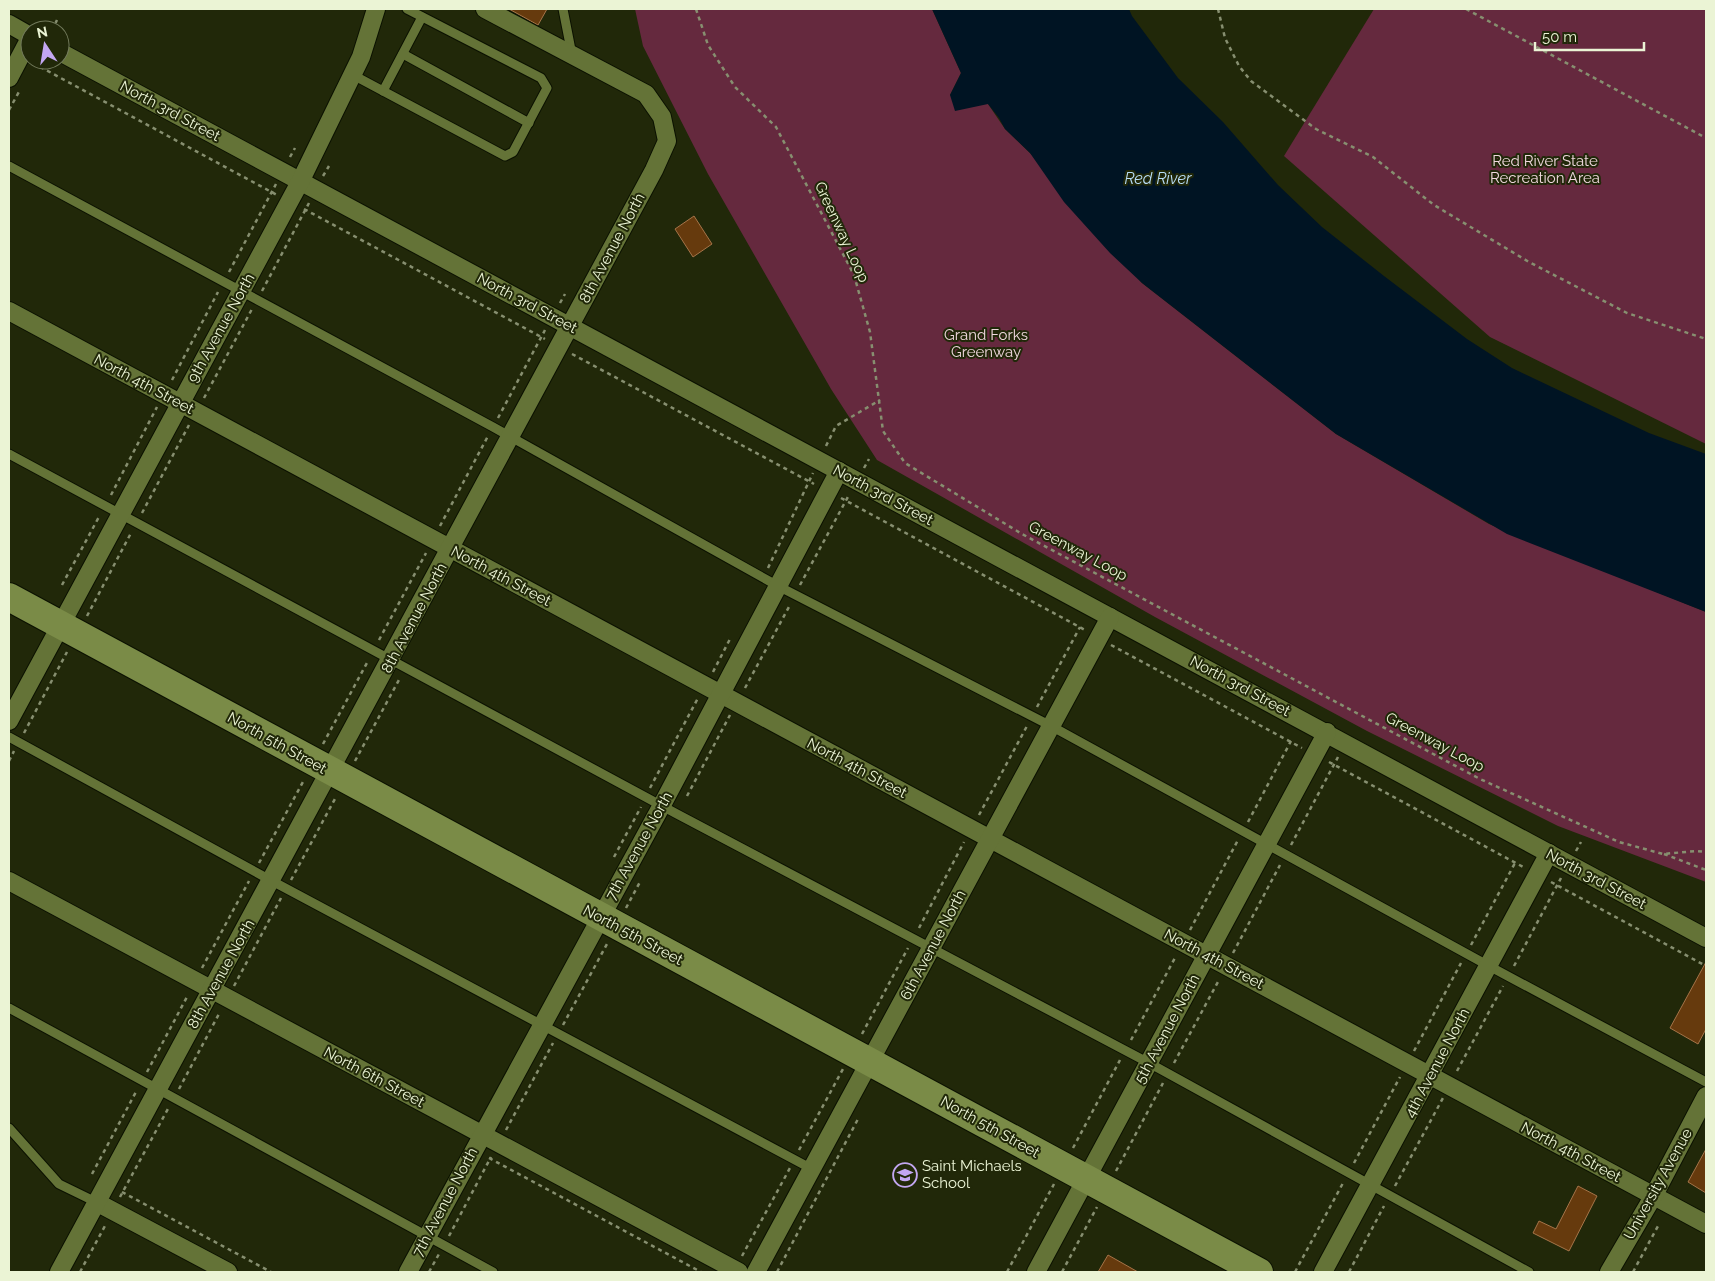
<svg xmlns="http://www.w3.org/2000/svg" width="1715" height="1281" font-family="Raleway,sans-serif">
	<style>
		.green { fill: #65293e }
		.water { fill: #001423 }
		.building { fill: #663a0d; stroke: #a57449 }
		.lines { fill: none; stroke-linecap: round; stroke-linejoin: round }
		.lane-casing { stroke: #0b1100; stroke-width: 11 }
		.street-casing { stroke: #0b1100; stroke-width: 20 }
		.primary-casing { stroke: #0b1100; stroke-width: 30 }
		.path { stroke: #878f70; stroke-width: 2.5; stroke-dasharray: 4 4; stroke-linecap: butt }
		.lane { stroke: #647337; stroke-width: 9 }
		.street { stroke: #647337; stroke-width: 18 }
		.primary { stroke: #7a8b47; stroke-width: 28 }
		.labels { text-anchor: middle; stroke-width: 4; stroke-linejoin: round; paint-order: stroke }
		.street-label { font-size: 15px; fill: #ebf4d5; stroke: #212809 }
		.park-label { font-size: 15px; fill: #f0d8de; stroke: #212809 }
		.poi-label { font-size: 15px; fill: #ebf4d5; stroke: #212809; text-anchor: start }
		.water-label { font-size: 16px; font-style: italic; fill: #b8ddf8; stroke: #212809 }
	</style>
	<rect width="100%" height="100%" fill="#212809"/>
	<g class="green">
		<path d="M635 9H932L961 73 950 95 988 104 1005 129 1030 153 1142 283 1336 434 1489 524 1706 612V882L1558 826 1367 731 1155 617 877 460 831 389 708 174 643 46Z"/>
		<path d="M1374 9H1706V444L1490 337 1284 156Z"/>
	</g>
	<path class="water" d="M932 9H1129L1132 16 1178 78 1223 122 1278 185 1322 227 1384 276 1467 339 1512 368 1649 433 1706 454V612L1507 534 1336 434 1142 283 1110 253 1064 202 1030 153 1005 129 999 118 988 104 955 111 950 95 961 73Z"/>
	<g class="building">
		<path d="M509 9H547L538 25Z"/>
		<path d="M694 216 712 244 693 257 675 229Z"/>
		<path d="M1706 962V1029L1698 1044 1670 1028Z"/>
		<path d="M1706 1149V1193L1688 1182Z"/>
		<path d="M1578 1186 1597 1196 1569 1251 1533 1233 1539 1221 1556 1229Z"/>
		<path d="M1108 1255 1138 1272H1098Z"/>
	</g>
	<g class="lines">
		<g class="lane-casing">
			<g id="lane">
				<path d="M563 9 572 55"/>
				<path d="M403 54 529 123"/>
				<path d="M353 75 505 156 513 152 547 88 541 78 407 9"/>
				<path d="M383 91 422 17"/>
				<path d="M9 166 493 427 778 586 1051 726 1489 966 1706 1082"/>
				<path d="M9 454 677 814 1149 1063 1529 1272"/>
				<path d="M9 737 272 881 812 1169"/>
				<path d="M9 1008 493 1272"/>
				<path d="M9 1128 59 1184 98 1203"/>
			</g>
		</g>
		<g class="street-casing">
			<g id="street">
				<path d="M9 24 30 36"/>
				<path d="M60 52 1706 938"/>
				<path d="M9 78 30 38"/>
				<path d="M9 311 1706 1224"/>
				<path d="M9 721 300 182 361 57 376 9"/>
				<path d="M9 881 739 1272"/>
				<path d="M98 1203 228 1272"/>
				<path d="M59 1272 654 170 667 141 662 117 646 94 485 9"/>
				<path d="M408 1272 662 805 839 471"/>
				<path d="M756 1272 1110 617"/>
				<path d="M1036 1272 1327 732"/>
				<path d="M1323 1272 1549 853"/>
				<path d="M1609 1272 1654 1195 1706 1096"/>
			</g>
		</g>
		<g class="primary-casing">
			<path id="primary" d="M9 597 1259 1272"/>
		</g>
		<g class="path">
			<path d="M696 9 708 45 735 87 776 127 854 275 870 332 883 431 905 463 1022 534 1480 779 1619 842 1663 854 1696 851 1706 852"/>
			<path d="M1218 9 1225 38 1239 66 1251 81 1316 129 1373 157 1434 205 1529 262 1627 313 1706 339"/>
			<path d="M1466 9 1706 138"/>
			<path d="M52 30 57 20"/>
			<path d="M33 63 277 195"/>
			<path d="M9 110 20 90"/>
			<path d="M290 157 295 148"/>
			<path d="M323 176 329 166"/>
			<path d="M304 209 545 339"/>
			<path d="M229 272 276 184"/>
			<path d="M262 291 309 203"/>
			<path d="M560 303 565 294"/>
			<path d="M572 354 814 484"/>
			<path d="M172 380 218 292"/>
			<path d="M204 398 252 309"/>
			<path d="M498 418 545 330"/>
			<path d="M826 446 836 426 880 400"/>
			<path d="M864 468 869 459"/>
			<path d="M111 495 157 407"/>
			<path d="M841 498 1085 630"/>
			<path d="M142 513 189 425"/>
			<path d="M440 526 488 436"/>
			<path d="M768 568 813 473"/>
			<path d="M62 585 100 515"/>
			<path d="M800 585 849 495"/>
			<path d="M87 616 131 533"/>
			<path d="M379 640 426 553"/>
			<path d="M1111 645 1302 748"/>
			<path d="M713 672 731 637"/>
			<path d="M745 688 790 605"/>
			<path d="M1037 707 1080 627"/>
			<path d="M24 733 67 652"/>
			<path d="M323 744 368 661"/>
			<path d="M9 761 14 751"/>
			<path d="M355 761 400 678"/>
			<path d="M1329 762 1525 868"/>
			<path d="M650 788 698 698"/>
			<path d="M687 796 730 715"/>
			<path d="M979 815 1027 726"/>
			<path d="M1248 822 1291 741"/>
			<path d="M1291 845 1338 757"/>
			<path d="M1576 851 1581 842"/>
			<path d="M1664 854 1706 870"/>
			<path d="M614 857 641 807"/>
			<path d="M259 863 304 780"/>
			<path d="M291 880 336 797"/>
			<path d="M1551 882 1706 966"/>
			<path d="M626 908 641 880"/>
			<path d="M919 928 964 842"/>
			<path d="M1190 930 1238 840"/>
			<path d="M1471 945 1515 863"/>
			<path d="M1233 953 1280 865"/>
			<path d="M1514 966 1561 878"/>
			<path d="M202 968 249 881"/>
			<path d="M234 986 281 898"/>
			<path d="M563 1025 607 944"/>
			<path d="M862 1034 908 948"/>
			<path d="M1131 1040 1176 956"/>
			<path d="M1414 1051 1461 963"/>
			<path d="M1174 1063 1219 980"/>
			<path d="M1457 1071 1503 986"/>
			<path d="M147 1072 188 995"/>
			<path d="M179 1089 220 1012"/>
			<path d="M506 1130 553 1043"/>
			<path d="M1073 1148 1120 1060"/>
			<path d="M799 1150 843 1069"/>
			<path d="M489 1158 701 1272"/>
			<path d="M1354 1163 1400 1077"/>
			<path d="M1116 1171 1163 1083"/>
			<path d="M92 1174 137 1090"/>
			<path d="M1395 1186 1443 1098"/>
			<path d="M122 1192 271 1272"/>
			<path d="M120 1197 169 1107"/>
			<path d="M449 1236 491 1157"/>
			<path d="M742 1256 790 1168"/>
			<path d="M80 1272 106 1224"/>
			<path d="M429 1272 439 1254"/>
			<path d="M777 1272 858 1119"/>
			<path d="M1007 1272 1054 1184"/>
			<path d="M1062 1272 1097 1207"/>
			<path d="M1295 1272 1343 1183"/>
			<path d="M1349 1272 1384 1206"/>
			<path d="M1633 1272 1658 1226"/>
		</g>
		<use href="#lane" class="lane"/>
		<use href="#street" class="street"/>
		<use href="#primary" class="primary"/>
	</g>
	<defs>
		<g id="school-ring" transform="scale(1.25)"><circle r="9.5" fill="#212809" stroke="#c3a7f2" stroke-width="1.5"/><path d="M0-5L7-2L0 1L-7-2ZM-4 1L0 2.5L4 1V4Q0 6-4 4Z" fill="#c3a7f2"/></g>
	</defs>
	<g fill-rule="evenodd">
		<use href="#school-ring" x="905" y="1175"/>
	</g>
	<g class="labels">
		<g class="street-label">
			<text transform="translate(170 111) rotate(28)" y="5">North 3rd Street</text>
			<text transform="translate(842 232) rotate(65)" y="5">Greenway Loop</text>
			<text transform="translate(612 248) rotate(-62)" y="5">8th Avenue North</text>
			<text transform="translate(527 303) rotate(28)" y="5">North 3rd Street</text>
			<text transform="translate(221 328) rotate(-61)" y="5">9th Avenue North</text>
			<text transform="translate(144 384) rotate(28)" y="5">North 4th Street</text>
			<text transform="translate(883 495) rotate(28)" y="5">North 3rd Street</text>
			<text transform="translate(1078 551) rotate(28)" y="5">Greenway Loop</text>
			<text transform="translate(501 576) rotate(28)" y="5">North 4th Street</text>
			<text transform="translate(414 618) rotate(-62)" y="5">8th Avenue North</text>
			<text transform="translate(1240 686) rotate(28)" y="5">North 3rd Street</text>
			<text transform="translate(1435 742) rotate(28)" y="5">Greenway Loop</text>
			<text transform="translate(277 743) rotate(29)" y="5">North 5th Street</text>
			<text transform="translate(857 768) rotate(28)" y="5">North 4th Street</text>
			<text transform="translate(639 846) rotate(-61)" y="5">7th Avenue North</text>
			<text transform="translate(1596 879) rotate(28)" y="5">North 3rd Street</text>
			<text transform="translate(633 935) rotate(28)" y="5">North 5th Street</text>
			<text transform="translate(933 945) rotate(-62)" y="5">6th Avenue North</text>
			<text transform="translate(1214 959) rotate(28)" y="5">North 4th Street</text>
			<text transform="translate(221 974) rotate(-61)" y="5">8th Avenue North</text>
			<text transform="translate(1167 1029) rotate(-62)" y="5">5th Avenue North</text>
			<text transform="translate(1437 1063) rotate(-62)" y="5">4th Avenue North</text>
			<text transform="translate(374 1077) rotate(28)" y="5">North 6th Street</text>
			<text transform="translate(990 1127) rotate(29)" y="5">North 5th Street</text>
			<text transform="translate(1571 1152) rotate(28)" y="5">North 4th Street</text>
			<text transform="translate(1658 1184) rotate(-61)" y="5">University Avenue</text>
			<text transform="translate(445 1202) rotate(-62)" y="5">7th Avenue North</text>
		</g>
		<g class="park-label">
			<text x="1545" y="166">Red River State<tspan x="1545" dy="17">Recreation Area</tspan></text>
			<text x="986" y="340">Grand Forks<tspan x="986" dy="17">Greenway</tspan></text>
		</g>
		<g class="poi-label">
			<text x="922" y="1171">Saint Michaels<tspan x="922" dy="17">School</tspan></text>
		</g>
		<g class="water-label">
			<text x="1158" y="184">Red River</text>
		</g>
	</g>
	<rect width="1715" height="1281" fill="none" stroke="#ebf4d5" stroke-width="20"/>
	<g transform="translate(45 45) rotate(348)"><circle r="24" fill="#212809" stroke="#727a5b"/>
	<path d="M0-4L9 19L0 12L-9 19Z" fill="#c3a7f2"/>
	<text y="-8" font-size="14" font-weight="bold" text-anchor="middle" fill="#ebf4d5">N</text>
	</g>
	<path d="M1535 42v8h109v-8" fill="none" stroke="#ebf4d5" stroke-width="2.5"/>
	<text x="1542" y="42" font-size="15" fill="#ebf4d5" stroke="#212809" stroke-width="4" paint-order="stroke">50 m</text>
</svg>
